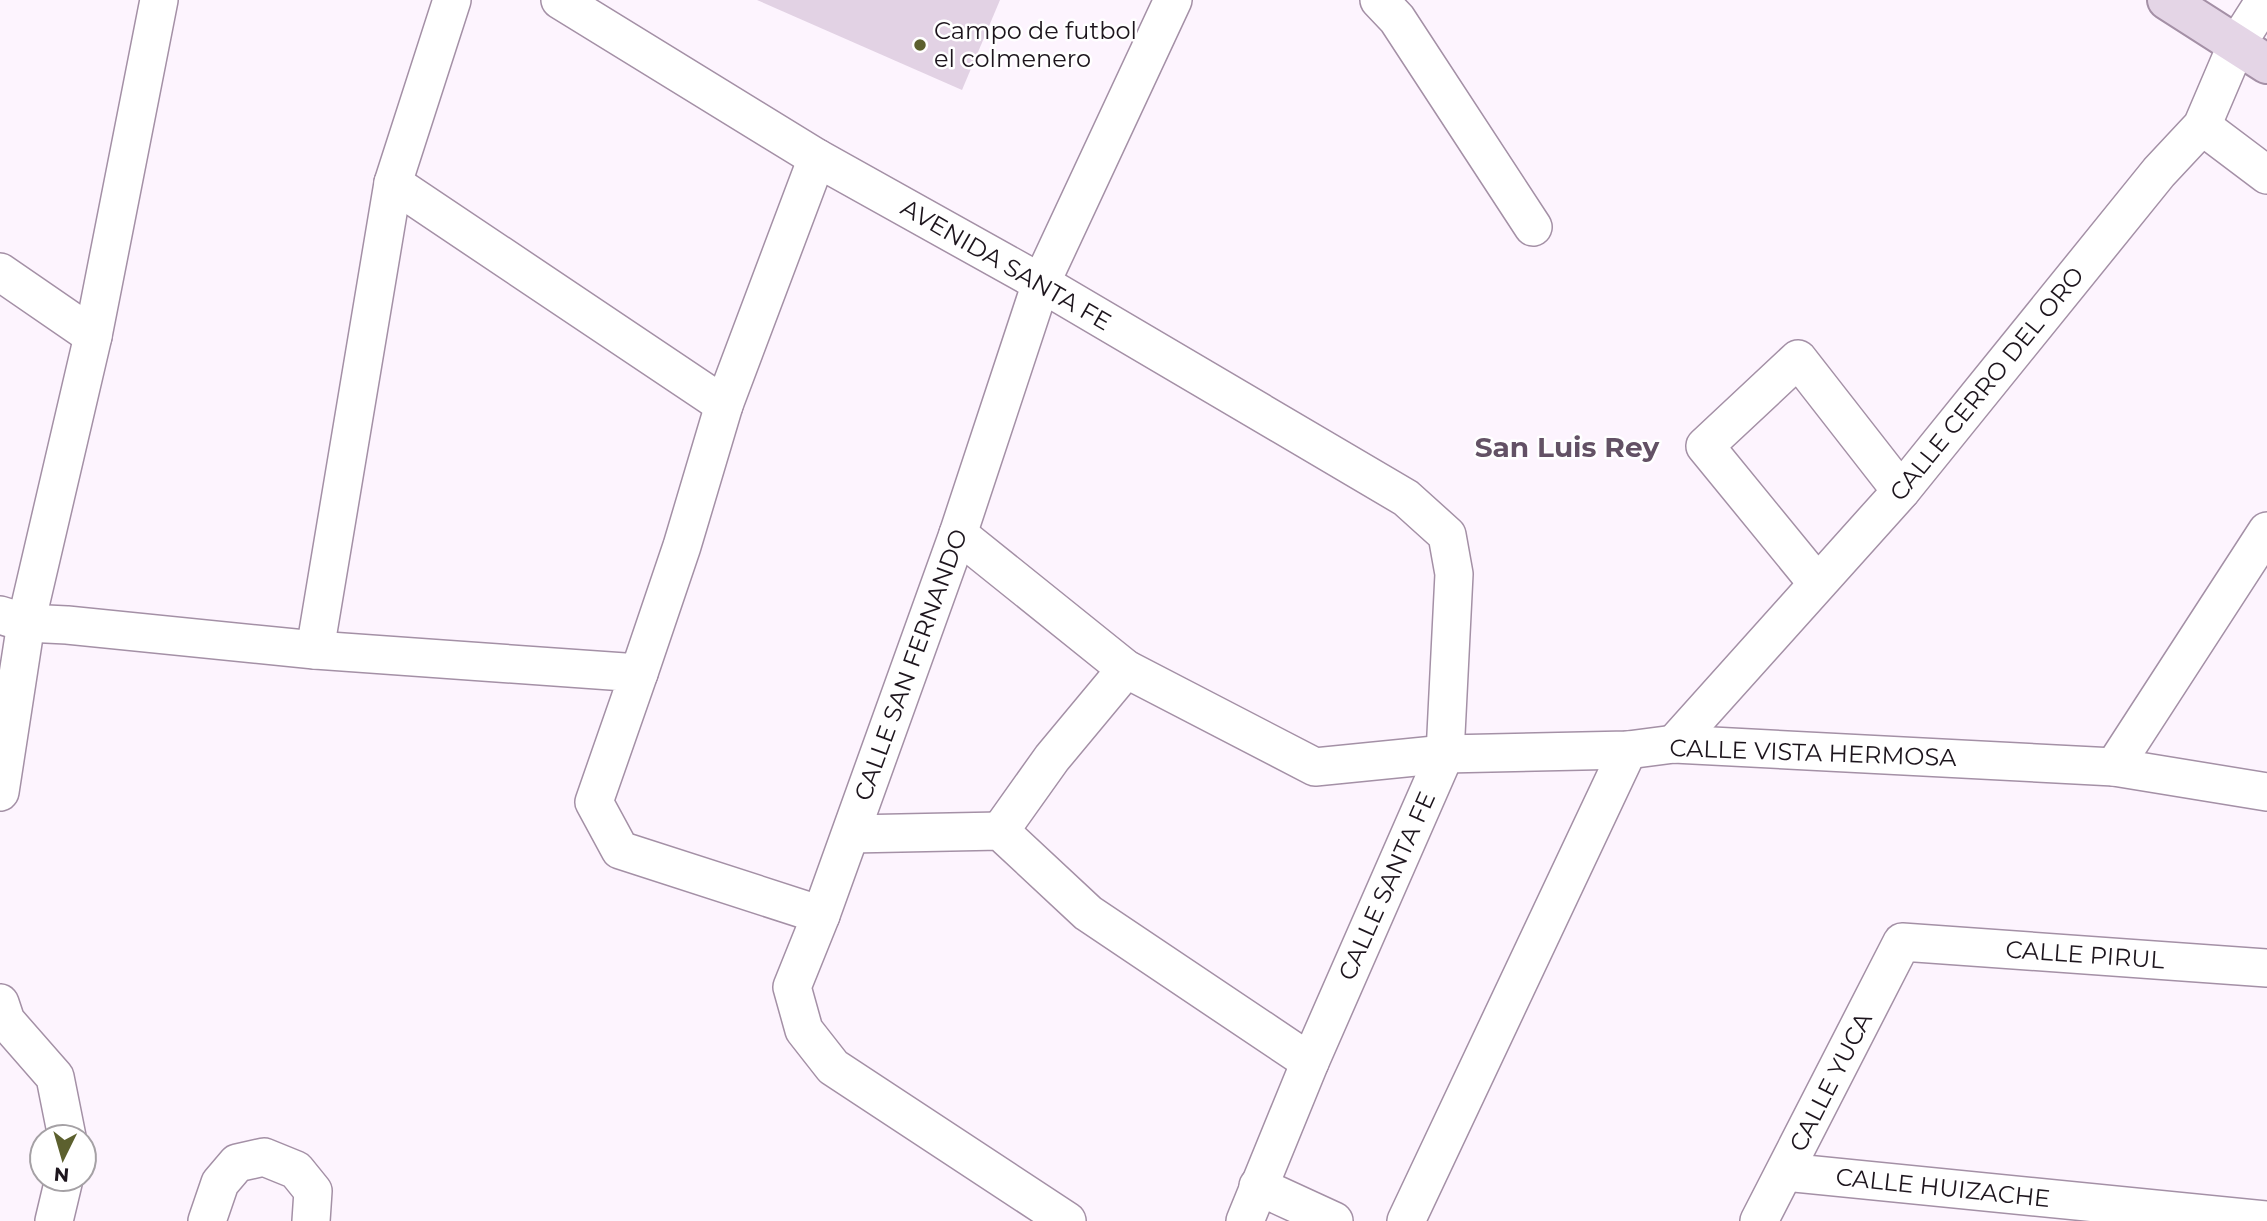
<svg xmlns="http://www.w3.org/2000/svg" width="2267" height="1221" font-family="Montserrat,sans-serif">
	<style>
		.green { fill: #e2d2e4 }
		.lines { fill: none; stroke-linecap: round; stroke-linejoin: round }
		.street-casing { stroke: #a490a6; stroke-width: 40 }
		.secondary-casing { stroke: #a490a6; stroke-width: 42 }
		.street { stroke: #fff; stroke-width: 37 }
		.secondary { stroke: #e4d5e6; stroke-width: 38 }
		.poi-dot { fill: #5c602e; stroke: #fff; stroke-width: 2.5 }
		.labels { text-anchor: middle; stroke-width: 5; stroke-linejoin: round; paint-order: stroke }
		.poi-label { font-size: 24px; fill: #1d151d; stroke: #fff; text-anchor: start }
		.street-label { font-size: 24px; fill: #1d151d; stroke: #fff }
		.quarter-label { font-size: 28px; font-weight: bold; fill: #635165; stroke: #fff }
	</style>
	<rect width="100%" height="100%" fill="#fdf4fe"/>
	<path class="green" d="M757 0H1000L962 90Z"/>
	<g class="lines">
		<g class="street-casing">
			<g id="street">
				<path d="M560 0 817 158 1041 283 1406 498 1447 535 1454 574 1445 754 1310 1062 1245 1221"/>
				<path d="M1379 0 1397 19 1533 227"/>
				<path d="M2202 126 2267 175"/>
				<path d="M393 183 724 405"/>
				<path d="M0 272 93 336"/>
				<path d="M958 534 1126 669 1315 767 1445 754 1628 750 1674 744 2114 767 2267 792"/>
				<path d="M1817 583 1705 446 1798 359 1901 491"/>
				<path d="M0 615 26 623 67 625 315 650 639 673 594 802 620 850 821 915"/>
				<path d="M315 650 393 183 452 0"/>
				<path d="M639 673 682 546 724 405 817 158"/>
				<path d="M1674 744 1901 491 2159 172 2202 126 2237 44 2265 0"/>
				<path d="M2114 767 2267 531"/>
				<path d="M0 792 26 623 93 336 159 0"/>
				<path d="M1000 831 1052 758 1126 669"/>
				<path d="M851 834 1000 831 1088 913 1310 1062"/>
				<path d="M0 1003 6 1021 55 1077 67 1137"/>
				<path d="M1785 1172 2267 1220"/>
				<path d="M1258 1186 1334 1221"/>
				<path d="M54 1221 64 1179"/>
				<path d="M207 1221 220 1183 237 1163 264 1157 296 1170 313 1191 311 1221"/>
				<path d="M1067 1221 833 1067 804 1030 792 987 821 915 958 534 1041 283 1173 0"/>
				<path d="M1406 1221 1628 750"/>
				<path d="M1759 1221 1902 942 2267 968"/>
			</g>
		</g>
		<g class="secondary-casing">
			<path id="secondary" d="M2167 0 2267 64"/>
		</g>
		<use href="#street" class="street"/>
		<use href="#secondary" class="secondary"/>
	</g>
	<circle class="poi-dot" cx="920" cy="45" r="7"/>
	<g class="labels">
		<g class="poi-label">
			<text x="934" y="39">Campo de futbol<tspan x="934" dy="28">el colmenero</tspan></text>
		</g>
		<g class="street-label">
			<text transform="translate(1006 265) rotate(30)" y="8">AVENIDA SANTA FE</text>
			<text transform="translate(1987 384) rotate(-51)" y="8">CALLE CERRO DEL ORO</text>
			<text transform="translate(911 665) rotate(-70)" y="8">CALLE SAN FERNANDO</text>
			<text transform="translate(1813 753) rotate(2)" y="8">CALLE VISTA HERMOSA</text>
			<text transform="translate(1387 886) rotate(-66)" y="8">CALLE SANTA FE</text>
			<text transform="translate(2085 955) rotate(4)" y="8">CALLE PIRUL</text>
			<text transform="translate(1831 1082) rotate(-63)" y="8">CALLE YUCA</text>
			<text transform="translate(1943 1188) rotate(6)" y="8">CALLE HUIZACHE</text>
		</g>
		<g class="quarter-label">
			<text x="1567" y="457">San Luis Rey</text>
		</g>
	</g>
	<g transform="translate(63 1158) rotate(185)"><circle r="33" fill="#ffffff" stroke="#a5a1a5" stroke-width="2"/>
	<path d="M0-5L12 26L0 18L-12 26Z" fill="#5c602e"/>
	<text y="-10" font-size="19" font-weight="bold" text-anchor="middle" fill="#1d151d">N</text>
	</g>
</svg>
